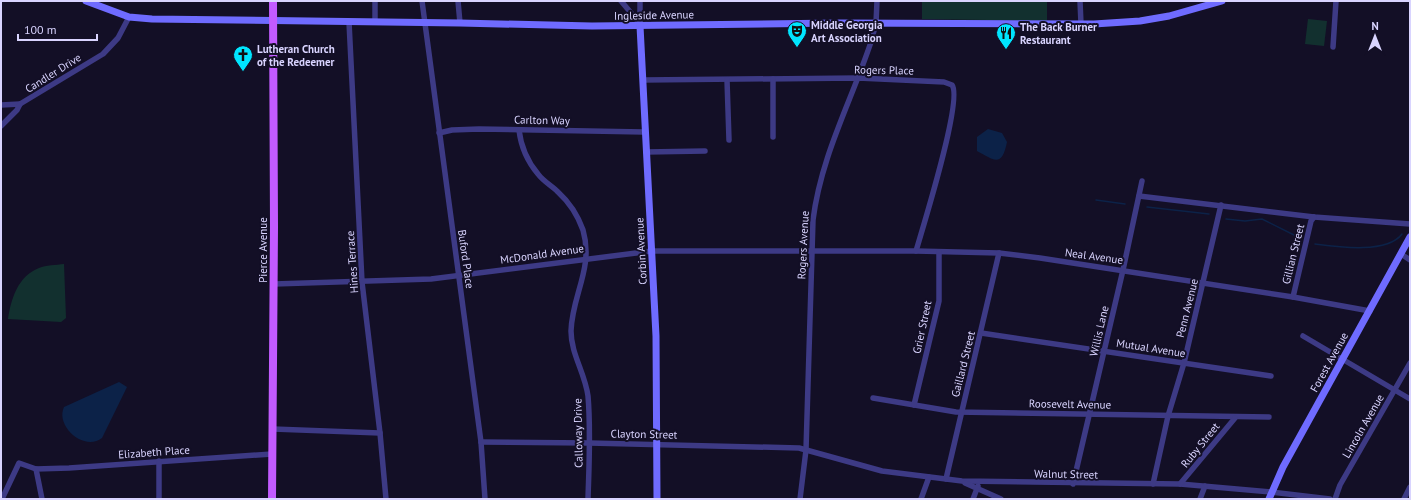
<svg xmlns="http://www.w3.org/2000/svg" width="1411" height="500" font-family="'PT Sans',sans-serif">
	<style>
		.green { fill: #12302f }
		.water { fill: #0c2248 }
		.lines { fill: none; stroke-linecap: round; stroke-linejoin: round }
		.stream { stroke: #0c2248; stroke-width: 1.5 }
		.street { stroke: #3d3a85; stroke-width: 5.5 }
		.secondary { stroke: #6f6bff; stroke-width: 7 }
		.primary { stroke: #c25bff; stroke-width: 8 }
		.labels { text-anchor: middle; stroke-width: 4; stroke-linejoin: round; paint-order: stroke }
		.street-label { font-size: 11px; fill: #d9d4ff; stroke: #130f26 }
		.poi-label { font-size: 11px; font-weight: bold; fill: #d9d4ff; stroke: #130f26; text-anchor: start }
	</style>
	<rect width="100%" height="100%" fill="#130f26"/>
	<g class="green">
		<path d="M922 1H1047V21L922 19Z"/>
		<path d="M1308 19 1327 21 1324 46 1305 44Z"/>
		<path d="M64 264 66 318 61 322 8 319C11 299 18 276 39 268 46 265 56 265 64 264Z"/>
	</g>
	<g class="water">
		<path d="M988 129 1002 133 1007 142C1002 167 995 161 977 151V137Z"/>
		<path d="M119 382 127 387 102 438C84 452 55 426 64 407Z"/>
	</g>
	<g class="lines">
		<g class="stream">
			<path d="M1096 200 1125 204"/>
			<path d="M1147 207 1209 214"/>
			<path d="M1226 219 1245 221 1262 219 1298 237"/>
			<path d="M1315 244C1338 247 1387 254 1402 234"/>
		</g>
		<g class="street">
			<path d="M375 1V22"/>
			<path d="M422 1 481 442 485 499"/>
			<path d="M458 1 460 23"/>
			<path d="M621 1 637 20 640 26"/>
			<path d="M640 1V23"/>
			<path d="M1080 1 1081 24"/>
			<path d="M349 22 362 282 380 433 386 499"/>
			<path d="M1333 47 1336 1"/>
			<path d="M643 80 858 78 944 82 952 85C963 99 923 227 916 251"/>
			<path d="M727 80 729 140"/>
			<path d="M1 105 20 104"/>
			<path d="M1 126 17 110 20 104 103 54 118 38 129 17"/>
			<path d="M519 130C521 147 527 161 538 174 543 181 552 186 558 192 569 202 578 216 583 230 594 268 572 295 571 331 571 354 585 373 588 396 591 430 589 465 588 499"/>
			<path d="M439 133 452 130 479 129 644 132"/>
			<path d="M773 137V79"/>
			<path d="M646 152 705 151"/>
			<path d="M1139 196 1314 217 1410 224"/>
			<path d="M1401 254 1410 260"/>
			<path d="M274 284 431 279 652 251H916L999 253 1040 258 1293 297 1370 311"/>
			<path d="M1293 297 1311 221 1314 217"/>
			<path d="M981 333 1271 376"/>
			<path d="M1303 336 1410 399"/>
			<path d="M873 398 956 412 1269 417"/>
			<path d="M914 405 939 301V252"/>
			<path d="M273 429 380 433"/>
			<path d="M481 442 589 443 799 448 882 471 962 481 1180 484 1271 492 1330 499"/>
			<path d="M36 469 42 499"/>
			<path d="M946 479 999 253"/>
			<path d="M965 483 1001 499"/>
			<path d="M1073 484 1123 270 1142 181"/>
			<path d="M1153 484 1168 416 1184 363 1221 205"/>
			<path d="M1180 484 1235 418"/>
			<path d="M2 499 19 463 36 469 69 468 272 454"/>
			<path d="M159 499V461"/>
			<path d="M800 499 806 450 813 220C821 156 851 102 871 42L876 23 877 1"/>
			<path d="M921 499 929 477"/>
			<path d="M973 499 978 486"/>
			<path d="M1200 499 1205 486"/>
			<path d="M1335 499 1340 485 1410 363"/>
			<path d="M1404 499 1410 487"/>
		</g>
		<g class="secondary">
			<path d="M86 1 129 17 152 19 460 23 592 26 838 23 1094 24 1140 21 1169 16 1222 1"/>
			<path d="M640 26 656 336 657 499"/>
			<path d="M1269 499 1283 467 1410 237"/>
		</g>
		<path class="primary" d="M272 499 274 227 273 1"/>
	</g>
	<defs>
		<g id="theatre-pin" transform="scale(1)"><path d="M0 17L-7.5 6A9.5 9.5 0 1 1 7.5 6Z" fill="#00e5ff" stroke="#130f26"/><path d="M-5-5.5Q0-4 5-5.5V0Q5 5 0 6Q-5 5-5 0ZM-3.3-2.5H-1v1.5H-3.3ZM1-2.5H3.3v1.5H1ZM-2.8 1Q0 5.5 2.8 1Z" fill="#111"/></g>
		<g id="restaurant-pin" transform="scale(1)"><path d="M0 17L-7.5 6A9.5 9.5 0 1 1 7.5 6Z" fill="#00e5ff" stroke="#130f26"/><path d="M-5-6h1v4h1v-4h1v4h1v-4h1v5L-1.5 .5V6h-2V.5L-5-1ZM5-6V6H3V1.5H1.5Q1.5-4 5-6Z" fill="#111"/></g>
		<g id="church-pin" transform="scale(1)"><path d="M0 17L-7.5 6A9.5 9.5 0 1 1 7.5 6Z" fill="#00e5ff" stroke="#130f26"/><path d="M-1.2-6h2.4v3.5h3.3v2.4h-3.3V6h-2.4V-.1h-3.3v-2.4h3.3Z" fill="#111"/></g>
	</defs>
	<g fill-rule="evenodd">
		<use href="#theatre-pin" x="797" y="31"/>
		<use href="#restaurant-pin" x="1006" y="33"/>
		<use href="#church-pin" x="243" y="55"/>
	</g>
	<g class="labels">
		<g class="street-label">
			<text transform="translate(654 15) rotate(-1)" y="4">Ingleside Avenue</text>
			<text transform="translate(884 70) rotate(1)" y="4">Rogers Place</text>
			<text transform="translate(53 73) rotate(-32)" y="4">Candler Drive</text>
			<text transform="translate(542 120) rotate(1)" y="4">Carlton Way</text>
			<text transform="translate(803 245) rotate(-87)" y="4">Rogers Avenue</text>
			<text transform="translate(263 250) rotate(-90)" y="4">Pierce Avenue</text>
			<text transform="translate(641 251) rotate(-93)" y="4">Corbin Avenue</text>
			<text transform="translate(542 254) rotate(-8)" y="4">McDonald Avenue</text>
			<text transform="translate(1293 254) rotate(-76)" y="4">Gillian Street</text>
			<text transform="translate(1094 256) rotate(8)" y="4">Neal Avenue</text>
			<text transform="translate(466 259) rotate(82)" y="4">Buford Place</text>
			<text transform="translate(352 262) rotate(-94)" y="4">Hines Terrace</text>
			<text transform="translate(1187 308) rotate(-76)" y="4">Penn Avenue</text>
			<text transform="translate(922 327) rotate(-78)" y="4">Grier Street</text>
			<text transform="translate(1099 331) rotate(-77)" y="4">Willis Lane</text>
			<text transform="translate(1151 348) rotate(9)" y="4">Mutual Avenue</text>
			<text transform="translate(1329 362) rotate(-61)" y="4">Forest Avenue</text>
			<text transform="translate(963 364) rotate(-76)" y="4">Gaillard Street</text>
			<text transform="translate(1070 404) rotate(1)" y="4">Roosevelt Avenue</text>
			<text transform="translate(1363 426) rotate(-60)" y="4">Lincoln Avenue</text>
			<text transform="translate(578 433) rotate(-91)" y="4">Calloway Drive</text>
			<text transform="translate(644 434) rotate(1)" y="4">Clayton Street</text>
			<text transform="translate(1200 445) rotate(-51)" y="4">Ruby Street</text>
			<text transform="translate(154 452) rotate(-4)" y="4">Elizabeth Place</text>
			<text transform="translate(1066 474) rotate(1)" y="4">Walnut Street</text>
		</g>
		<g class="poi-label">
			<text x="811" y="29">Middle Georgia<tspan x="811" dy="13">Art Association</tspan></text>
			<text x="1020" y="31">The Back Burner<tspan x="1020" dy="13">Restaurant</tspan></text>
			<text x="257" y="53">Lutheran Church<tspan x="257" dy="13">of the Redeemer</tspan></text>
		</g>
	</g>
	<rect width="1411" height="500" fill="none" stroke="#d9d4ff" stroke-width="4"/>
	<g transform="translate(1375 36)" stroke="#130f26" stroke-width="3" paint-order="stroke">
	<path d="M0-3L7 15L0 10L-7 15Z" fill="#d9d4ff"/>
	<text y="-6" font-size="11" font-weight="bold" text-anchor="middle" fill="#d9d4ff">N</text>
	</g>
	<path d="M18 34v6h79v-6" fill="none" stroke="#d9d4ff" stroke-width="2"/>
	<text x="24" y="34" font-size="12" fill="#d9d4ff" stroke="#130f26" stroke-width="3" paint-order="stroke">100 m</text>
</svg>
